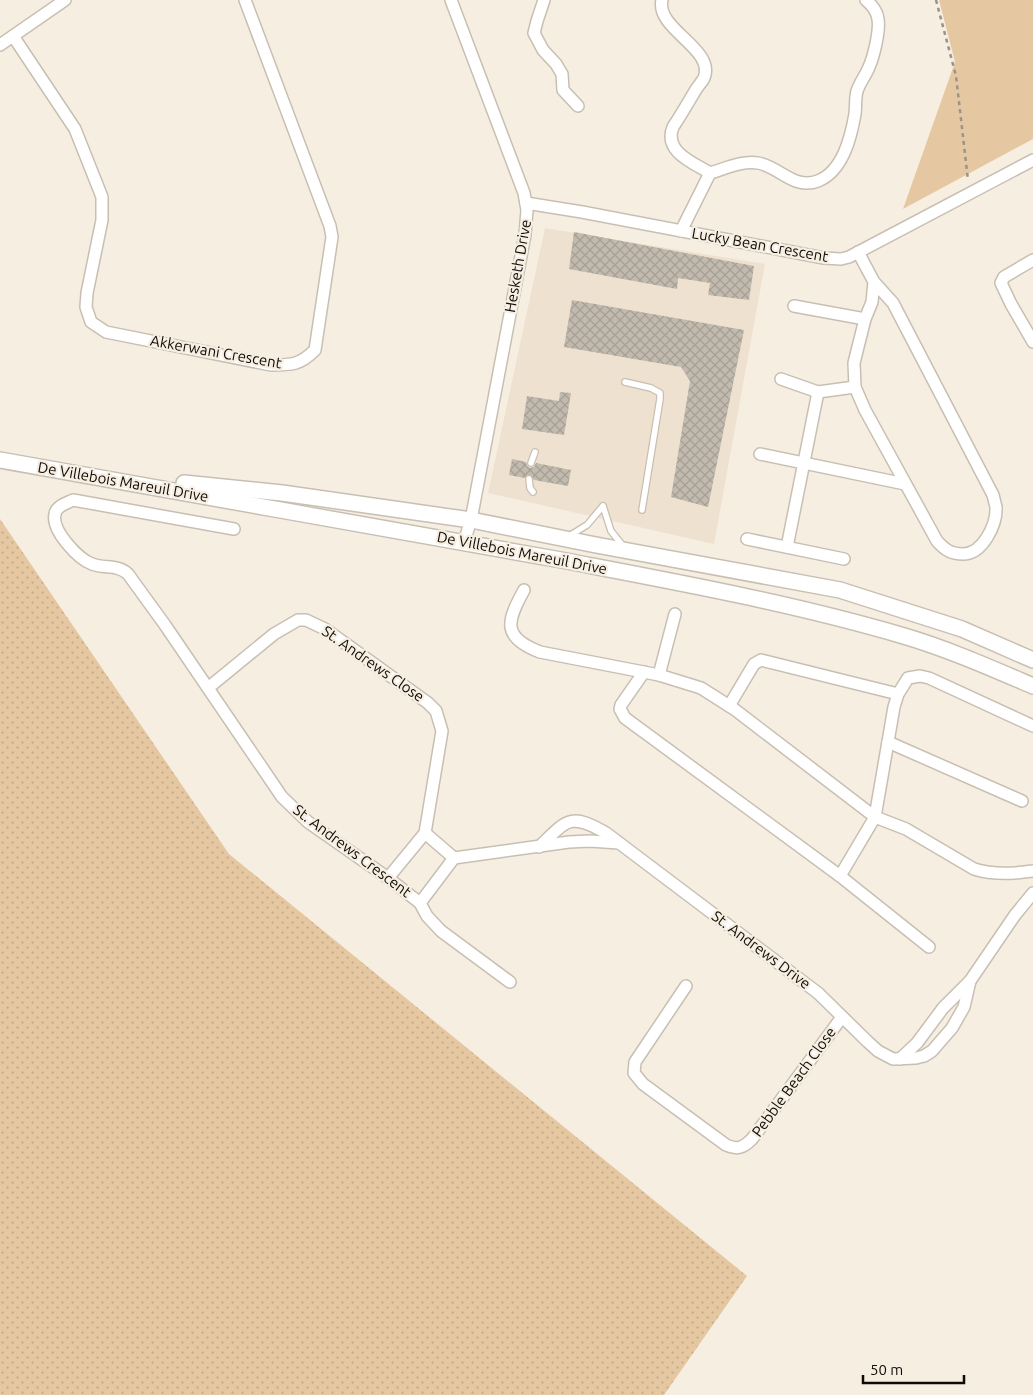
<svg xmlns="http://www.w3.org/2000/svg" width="1033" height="1395" font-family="Ubuntu,sans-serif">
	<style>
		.built { fill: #efe1cf }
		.grass { fill: url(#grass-dots) }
		.park { fill: #e5c8a1 }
		.building { fill: url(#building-cross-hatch) }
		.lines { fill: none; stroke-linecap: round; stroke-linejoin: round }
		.lane-casing { stroke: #c8bfb3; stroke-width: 8 }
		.street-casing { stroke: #c8bfb3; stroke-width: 14 }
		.secondary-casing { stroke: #c8bfb3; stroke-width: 18 }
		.path { stroke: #9a938a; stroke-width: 2.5; stroke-dasharray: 4 4; stroke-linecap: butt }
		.lane { stroke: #fff; stroke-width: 5.5 }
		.street { stroke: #fff; stroke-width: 11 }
		.secondary { stroke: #fff; stroke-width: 15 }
		.labels { text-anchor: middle; stroke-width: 4.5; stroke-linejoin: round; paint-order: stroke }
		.street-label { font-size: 15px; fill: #0e0b07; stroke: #f7eee2 }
	</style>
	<defs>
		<pattern id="grass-dots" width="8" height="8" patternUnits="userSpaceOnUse" patternTransform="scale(1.25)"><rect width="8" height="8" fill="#e5c8a1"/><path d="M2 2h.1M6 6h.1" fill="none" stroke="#c3aa89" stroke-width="1.8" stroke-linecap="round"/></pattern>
		<pattern id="building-cross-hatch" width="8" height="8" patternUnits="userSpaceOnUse" patternTransform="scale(1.25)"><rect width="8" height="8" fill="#c2baae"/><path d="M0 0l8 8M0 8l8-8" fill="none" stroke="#a69f94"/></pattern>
	</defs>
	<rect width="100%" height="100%" fill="#f7eee2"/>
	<path class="built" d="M545 228 765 264 714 544 488 493Z"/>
	<path class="grass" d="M0 519 229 854 747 1276 664 1395H0Z"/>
	<path class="park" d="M939 0H1033V139L903 209 955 62Z"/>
	<g class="building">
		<path d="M574 232 754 266 749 300 708 295 710 283 678 278 677 289 569 269Z"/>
		<path d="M572 300 744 330 708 507 671 497 690 381 681 367 564 347Z"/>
		<path d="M560 392 571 393 564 435 522 429 527 396 559 401Z"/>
		<path d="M512 459 526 462 527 466 530 468 534 467 536 463 571 470 568 486 534 480 530 475H527L525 478 509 475Z"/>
	</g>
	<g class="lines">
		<g class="lane-casing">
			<g id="lane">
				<path d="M625 382 651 388 660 393V399L642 510"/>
				<path d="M531 463 535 452"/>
				<path d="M529 479 530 488 533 492"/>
				<path d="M603 506 611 531 623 546"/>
				<path d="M569 536 587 525 603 506"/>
			</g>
		</g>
		<g class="street-casing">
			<g id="street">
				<path d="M451 0 524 193 527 210 525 235 471 520 464 542"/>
				<path d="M544 0 537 21 534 33 543 50 556 64 562 74 563 90 578 106"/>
				<path d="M662 0C655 29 716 49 704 78 702 82 698 86 695 91 688 103 681 115 673 127 663 152 694 163 710 173"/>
				<path d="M13 36 75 129 102 197V220L87 293 86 307 91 322 106 332 271 365C292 365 300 365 315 350L332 237 330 226 245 0"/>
				<path d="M0 45 65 0"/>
				<path d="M526 203 582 212 824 258 841 259 849 257 1033 160"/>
				<path d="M681 231 710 173C724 169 743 160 758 163 780 167 794 190 818 181 843 171 851 137 855 114 856 106 855 98 857 91 860 82 866 75 869 67 874 56 880 30 878 19 877 11 872 5 866 0"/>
				<path d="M858 252 874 282 893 303 993 495C994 499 995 503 996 507 997 524 983 554 963 554 951 554 945 550 937 541L865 410 855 387 854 363 865 319 872 302 874 282"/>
				<path d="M1033 260 1004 277 1001 283 1011 304 1033 342"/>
				<path d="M794 306 865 319"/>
				<path d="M781 379 818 392 855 387"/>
				<path d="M760 454 905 484"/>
				<path d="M234 529 73 500C67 503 56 506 55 514 51 530 78 559 92 564 105 569 117 564 128 574L165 625 282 797 308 822 388 878 420 903 427 916 441 931 510 982"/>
				<path d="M747 539 844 559"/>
				<path d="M787 547 818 392"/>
				<path d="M524 590C507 621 501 637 540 652L659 675 701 688 734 709 875 817 906 829 974 869C993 875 1013 874 1033 871"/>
				<path d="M644 672 621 705 620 709 625 718 840 876 929 947"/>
				<path d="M659 675 675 614"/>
				<path d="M208 688 274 634 298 620H306L325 629 428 703 436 711 442 731 425 833 388 878"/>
				<path d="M729 706 754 664 761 660 898 694"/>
				<path d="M888 742 1022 801"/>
				<path d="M425 833 454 858"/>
				<path d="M539 847C567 820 570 812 606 833L818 993 868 1042 878 1051 893 1059 916 1058 924 1056 932 1051 952 1028 964 1007 970 981"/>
				<path d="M840 876 875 817 894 707 898 694 908 678 920 676 929 678 1033 726"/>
				<path d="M420 903 454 858 569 842 590 841 619 843"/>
				<path d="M686 986 635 1062 634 1073 643 1084 726 1145C737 1150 743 1148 752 1139L842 1017"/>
				<path d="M900 1059 917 1043 943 1008 970 981 1015 915 1033 893"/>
			</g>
		</g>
		<g class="secondary-casing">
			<g id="secondary">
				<path d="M0 460C187 495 374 525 561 560 676 582 792 603 904 636 948 649 991 668 1033 686"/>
				<path d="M184 483 282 493 471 520 596 545 840 590 962 629 1033 660"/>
			</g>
		</g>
		<path class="path" d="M936 0 956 76 968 180"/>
		<use href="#lane" class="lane"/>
		<use href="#street" class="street"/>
		<use href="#secondary" class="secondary"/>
	</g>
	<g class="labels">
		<g class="street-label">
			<text transform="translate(760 245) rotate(10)" y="5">Lucky Bean Crescent</text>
			<text transform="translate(518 266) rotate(-80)" y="5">Hesketh Drive</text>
			<text transform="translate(216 352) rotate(10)" y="5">Akkerwani Crescent</text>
			<text transform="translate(123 482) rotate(10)" y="5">De Villebois Mareuil Drive</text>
			<text transform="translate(522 553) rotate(11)" y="5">De Villebois Mareuil Drive</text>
			<text transform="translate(373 664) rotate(35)" y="5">St. Andrews Close</text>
			<text transform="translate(352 851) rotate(37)" y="5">St. Andrews Crescent</text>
			<text transform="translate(761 950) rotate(37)" y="5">St. Andrews Drive</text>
			<text transform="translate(794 1082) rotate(-54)" y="5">Pebble Beach Close</text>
		</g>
	</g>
	<path d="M863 1375v8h101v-8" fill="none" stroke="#0e0b07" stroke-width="2.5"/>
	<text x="870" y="1375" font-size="15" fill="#0e0b07" stroke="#f7eee2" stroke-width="4" paint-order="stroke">50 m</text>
</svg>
